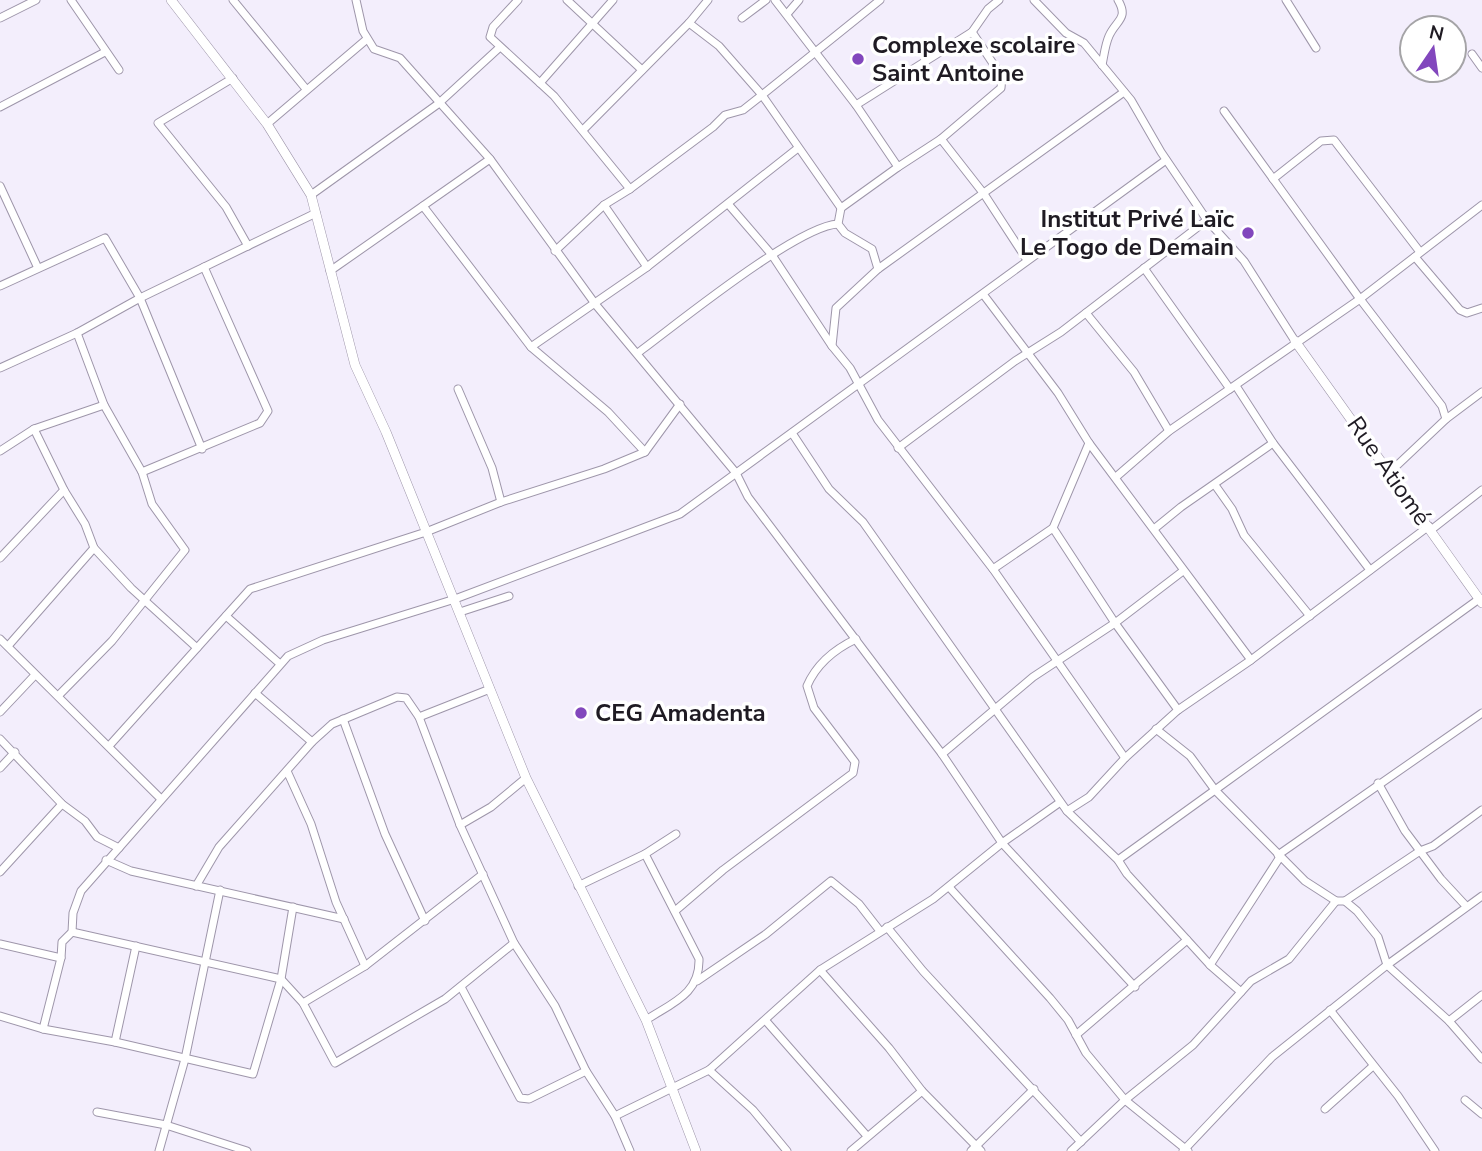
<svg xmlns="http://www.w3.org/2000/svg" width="1482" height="1151" font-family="'Nunito Sans',sans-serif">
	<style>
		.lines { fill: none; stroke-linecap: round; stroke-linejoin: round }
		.minor-casing { stroke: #9e96aa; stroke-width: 9 }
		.tertiary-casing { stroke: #9e96aa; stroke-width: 10 }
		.minor { stroke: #fff; stroke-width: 7 }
		.tertiary { stroke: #fff; stroke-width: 9 }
		.poi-dot { fill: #8247bd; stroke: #fff; stroke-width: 2.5 }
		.labels { text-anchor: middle; stroke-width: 7; stroke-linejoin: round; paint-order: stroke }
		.poi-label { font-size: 24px; font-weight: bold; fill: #1f1b23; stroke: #fff; text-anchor: start }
		.street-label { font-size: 24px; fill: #1f1b23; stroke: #fff }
	</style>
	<rect width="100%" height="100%" fill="#f3eefc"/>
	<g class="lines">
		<g class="minor-casing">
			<g id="minor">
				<path d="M71 0 119 70"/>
				<path d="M233 0 306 89"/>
				<path d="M356 0 363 31 374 49 400 58 490 159 596 305 736 473 748 497 942 754 1002 843 1135 987"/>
				<path d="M518 0 493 27 490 37 554 96 630 189"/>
				<path d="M567 0 642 70"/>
				<path d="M775 0 856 105 898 167 841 208 838 224 845 233 872 249 878 269"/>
				<path d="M1034 0 1066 33 1084 43 1131 100 1161 152 1207 220 1244 261 1295 341"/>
				<path d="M1286 0 1316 48"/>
				<path d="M787 14 799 0"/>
				<path d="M0 18 36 0"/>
				<path d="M742 18 766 0"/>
				<path d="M1472 54 1482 68"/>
				<path d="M1102 65C1104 56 1105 45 1109 36 1116 20 1129 19 1118 0"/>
				<path d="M233 78 158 123 226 207 248 246"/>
				<path d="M540 83 613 0"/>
				<path d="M1124 92 878 269 836 308 832 346 850 368 878 420 993 569 1125 758"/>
				<path d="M856 105 972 32 988 9 999 0"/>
				<path d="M0 107 105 52"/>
				<path d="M1224 111 1360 299 1442 406 1446 419 1390 472"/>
				<path d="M267 124 367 39"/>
				<path d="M583 130 689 23 708 0"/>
				<path d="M941 139 1001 88 1002 77 972 32"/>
				<path d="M898 167 941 139 984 194 1027 260"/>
				<path d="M1273 179 1321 141 1334 140 1420 252"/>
				<path d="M0 186 37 266"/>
				<path d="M311 195 438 104 499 48"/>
				<path d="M604 205 647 267"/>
				<path d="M729 205 772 255 832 346"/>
				<path d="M423 206 531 347 608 412 645 452"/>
				<path d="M841 208 762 95 880 0"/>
				<path d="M555 251 604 205 630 189 713 127 725 115 743 110 762 95 719 46 689 23"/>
				<path d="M1415 257 1460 310 1467 313 1482 308"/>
				<path d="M1144 268 1230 389"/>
				<path d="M330 271 490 159"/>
				<path d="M0 286 105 238 140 298 202 449"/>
				<path d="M983 294 1058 393 1089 443 1251 660"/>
				<path d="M1086 313 1134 372 1169 431"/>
				<path d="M531 347 647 267 798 148"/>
				<path d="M639 352C677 324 797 226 838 224"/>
				<path d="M0 368 77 333 140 298 316 213"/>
				<path d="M1236 386 1273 443 1370 570"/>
				<path d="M458 389 492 468 501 502"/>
				<path d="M1446 419 1482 392"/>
				<path d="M34 429 64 490 85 524 94 548 131 588 197 648"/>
				<path d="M792 433 829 489 863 522 1067 811 1089 797 1125 758 1178 710 1251 660 1429 526"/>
				<path d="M898 448 1015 361 1061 332 1207 220"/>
				<path d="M0 451 34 429 104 405"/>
				<path d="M142 472 260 423 268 411 204 267"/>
				<path d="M1116 477 1169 431 1360 299 1482 205"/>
				<path d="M1215 485 1232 509 1244 535 1310 616"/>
				<path d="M1053 528 1115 623 1178 710"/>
				<path d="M1154 529 1181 507 1273 443"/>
				<path d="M1431 530 1482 490"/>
				<path d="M0 558 64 490"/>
				<path d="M993 569 1053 528 1089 443"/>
				<path d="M460 612 509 596"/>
				<path d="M226 616 279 663"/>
				<path d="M0 639 160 798"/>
				<path d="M8 646 94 548"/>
				<path d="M255 693 312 742"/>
				<path d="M59 695 112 641 185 550 152 504 142 472 104 405 77 333"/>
				<path d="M0 712 35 675"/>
				<path d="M419 717 460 825 514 943 555 1006 586 1071 615 1116 630 1151"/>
				<path d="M343 719 385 834 425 921"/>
				<path d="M1156 729 1190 756 1215 790 1479 599"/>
				<path d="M0 739 62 804 85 821 97 837 119 848"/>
				<path d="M109 746 250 589 426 532 501 502 604 469 645 452 680 404"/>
				<path d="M942 754 1033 677 1115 623 1183 571"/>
				<path d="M0 768 15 752"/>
				<path d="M287 771 311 824 336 902 365 966"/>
				<path d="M1378 783 1405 831 1441 879 1466 906"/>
				<path d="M1067 811 1118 860 1127 874 1210 965 1241 992"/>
				<path d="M460 825 491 807 526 778"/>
				<path d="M645 854 699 959C700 994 672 1003 646 1020"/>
				<path d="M1278 855 1482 713"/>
				<path d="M106 860 131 871 344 919"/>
				<path d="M1118 860 1215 790 1305 881 1336 901H1345L1357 911 1378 937 1387 965 1449 1021 1482 1059"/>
				<path d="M0 872 62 804"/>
				<path d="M196 886 219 847 312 742 332 724 397 697 406 698 419 717 490 689"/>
				<path d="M578 886 645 854 676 834"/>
				<path d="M949 887 1050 998 1068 1020 1086 1053 1125 1100 1188 1151"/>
				<path d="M1345 901 1420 851 1433 846 1482 810"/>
				<path d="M675 911 723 870 853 773 855 762 814 708 807 686C816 665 835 649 856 639"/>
				<path d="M887 927 923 971 1081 1142"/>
				<path d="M72 932 281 979 303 1003 335 1063 445 999 514 943"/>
				<path d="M0 944 61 958"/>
				<path d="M1210 965 1280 857"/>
				<path d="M820 970 889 1048 922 1091 981 1151"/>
				<path d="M697 981 766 934 831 881 859 904 880 931"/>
				<path d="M461 987 520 1098 529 1099 586 1071"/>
				<path d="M303 1003 365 966 483 874"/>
				<path d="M1330 1010 1398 1096 1435 1151"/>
				<path d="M0 1016 43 1029 115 1042 253 1074 281 979 293 907"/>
				<path d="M766 1021 867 1136"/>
				<path d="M1449 1021 1482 995"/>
				<path d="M43 1029 61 958 62 942 72 932 73 913 81 891 288 656 323 640 455 599 680 514 1166 160"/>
				<path d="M1076 1035 1187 940"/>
				<path d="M115 1042 136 946"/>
				<path d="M709 1070 753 1110 787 1151"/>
				<path d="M1465 1100 1482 1114"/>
				<path d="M1325 1109 1373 1066"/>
				<path d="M97 1112 166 1125 247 1151"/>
				<path d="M615 1116 709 1070 820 970 933 899 1002 843 1059 803"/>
				<path d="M159 1151 185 1059 220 890"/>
				<path d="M851 1151 922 1091"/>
				<path d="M971 1151 1034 1089"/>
				<path d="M1071 1151 1125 1100 1193 1045 1251 981 1289 959 1336 901"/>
				<path d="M1183 1151 1272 1057 1387 965 1482 896"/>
			</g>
		</g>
		<g class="tertiary-casing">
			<g id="tertiary">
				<path d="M171 0 267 124 311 195 355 365 386 432 526 778 646 1020 696 1151"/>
				<path d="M1295 341 1482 603"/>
			</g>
		</g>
		<use href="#minor" class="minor"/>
		<use href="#tertiary" class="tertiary"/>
	</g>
	<g class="poi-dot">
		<circle cx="858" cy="59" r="7"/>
		<circle cx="1248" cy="233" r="7"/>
		<circle cx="581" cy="713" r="7"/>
	</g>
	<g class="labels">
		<g class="poi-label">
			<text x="872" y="53">Complexe scolaire<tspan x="872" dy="28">Saint Antoine</tspan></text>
			<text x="1234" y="227" text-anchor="end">Institut Privé Laïc<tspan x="1234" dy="28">Le Togo de Demain</tspan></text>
			<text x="595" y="721">CEG Amadenta</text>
		</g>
		<g class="street-label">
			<text transform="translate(1389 471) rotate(55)" y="8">Rue Atiomé</text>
		</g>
	</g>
	<g transform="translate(1433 49) rotate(13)"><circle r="33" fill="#ffffff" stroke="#a5a4a7" stroke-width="2"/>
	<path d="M0-5L12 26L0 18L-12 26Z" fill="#8247bd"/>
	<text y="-10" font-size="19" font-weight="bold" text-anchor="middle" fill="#1f1b23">N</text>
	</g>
</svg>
